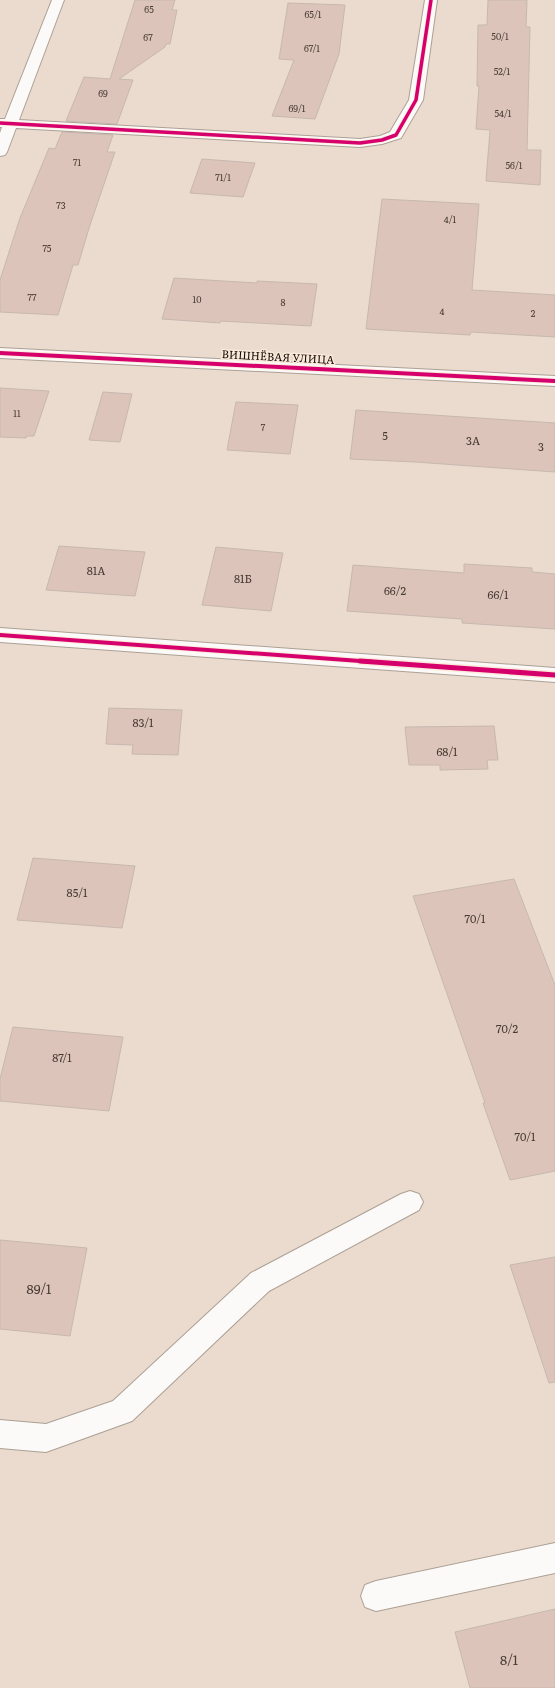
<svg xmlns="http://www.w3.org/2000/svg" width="555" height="1688" font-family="Literata,serif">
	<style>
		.building { fill: #ddc4ba; stroke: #c6b8b0 }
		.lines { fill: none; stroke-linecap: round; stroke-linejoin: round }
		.minor-casing { stroke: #aca095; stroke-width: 2 }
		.minor { fill: #fcfaf8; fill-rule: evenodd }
		.cycleway-far2-casing { stroke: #fbeadb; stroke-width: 5 }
		.cycleway-far1-casing { stroke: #fbeadb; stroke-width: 6 }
		.cycleway-casing { stroke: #fbeadb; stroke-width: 8 }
		.cycleway-far2 { stroke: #d6006c; stroke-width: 3.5 }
		.cycleway-far1 { stroke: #d6006c; stroke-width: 4 }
		.cycleway { stroke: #d6006c; stroke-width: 5 }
		.labels { text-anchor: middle; stroke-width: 3; stroke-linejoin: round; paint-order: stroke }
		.far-number-label { font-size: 9px; fill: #463a32 }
		.far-street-label { font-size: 11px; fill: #130a03; stroke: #fbeadb }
		.number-label { font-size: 11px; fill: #463a32 }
		.near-number-label { font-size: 13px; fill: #463a32 }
	</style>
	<rect width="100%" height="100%" fill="#ebdbce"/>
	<g class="building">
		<path d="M135 0H175L172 10H177L170 44H166L165 47 119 79 133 80 117 124 66 121 84 77 110 79Z"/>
		<path d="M488 0H527L526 27H530L527 150H541L540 185 486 181 490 130 476 129 479 86H477L478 25H487Z"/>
		<path d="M288 3 345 5 339 54 315 119 272 116 294 60 279 59Z"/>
		<path d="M62 132 113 135 107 152H115L90 225 78 265H73L58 315 0 312V280L20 218 49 148 55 149Z"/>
		<path d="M202 159 255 163 243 197 190 193Z"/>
		<path d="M382 199 479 204 472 290 555 295V337L471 332 470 335 366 329Z"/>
		<path d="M174 278 257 283V281L317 284 311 326 221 321 220 323 162 319Z"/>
		<path d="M0 388 49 391 34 436H27L26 438 0 437Z"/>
		<path d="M103 392 132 394 120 442 89 440Z"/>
		<path d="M236 402 298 405 290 454 227 450Z"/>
		<path d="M356 410 555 423V472L415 462 350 459Z"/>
		<path d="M59 546 145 552 135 596 46 590Z"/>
		<path d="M216 547 283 553 271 611 202 605Z"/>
		<path d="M464 564 532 568V572L555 574V629L462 623V619L347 611 353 565 464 573Z"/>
		<path d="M109 708 182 710 178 755 132 754 133 745 106 744Z"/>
		<path d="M494 726 498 760H487L488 769 440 770V765H409L405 727Z"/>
		<path d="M33 858 135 866 122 928 17 920Z"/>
		<path d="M514 879 555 985V1171L510 1180 483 1103H485L413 896Z"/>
		<path d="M13 1027 123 1037 109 1111 0 1101V1079Z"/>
		<path d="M0 1240 87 1248 70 1336 0 1329Z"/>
		<path d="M555 1257V1382L549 1383 510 1265Z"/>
		<path d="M555 1609V1688H470L455 1632Z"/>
	</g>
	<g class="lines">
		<g class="minor-casing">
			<g id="minor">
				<path d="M52 0H64L19 120 360 139 380 136 390 132 409 100 425 0H437L423 100 401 138 382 144 360 147 16 128 7 152 5 155 0 156V133L2 127H0V119H5Z"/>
				<path d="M0 348 555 376V386L0 358Z"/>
				<path d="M0 628 555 668V682L0 642Z"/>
				<path d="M410 1191 419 1194 423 1202 419 1210 269 1291 132 1421 46 1452 0 1448V1420L46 1424 113 1401 251 1273 401 1194Z"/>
				<path d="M555 1543V1573L376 1611 365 1607 361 1596 365 1585 376 1581Z"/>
			</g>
		</g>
		<use href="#minor" class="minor"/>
		<g class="cycleway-far2-casing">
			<path id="cycleway-far2" d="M0 123 360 143 382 140 396 135 416 100 431 0"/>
		</g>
		<g class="cycleway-far1-casing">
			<g id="cycleway-far1">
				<path d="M0 353 555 381"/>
				<path d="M0 635 374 662"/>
			</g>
		</g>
		<g class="cycleway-casing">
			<path id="cycleway" d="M360 661 555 675"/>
		</g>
		<use href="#cycleway-far2" class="cycleway-far2"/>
		<use href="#cycleway-far1" class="cycleway-far1"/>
		<use href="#cycleway" class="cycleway"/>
	</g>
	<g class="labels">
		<g class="far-number-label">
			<text x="149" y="13">65</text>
			<text x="313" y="18">65/1</text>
			<text x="500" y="40">50/1</text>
			<text x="148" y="41">67</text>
			<text x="312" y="52">67/1</text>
			<text x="502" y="75">52/1</text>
			<text x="103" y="97">69</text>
			<text x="297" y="112">69/1</text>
			<text x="503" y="117">54/1</text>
			<text x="77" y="166">71</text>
			<text x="514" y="169">56/1</text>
			<text x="223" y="181">71/1</text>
			<text x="61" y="209">73</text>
			<text x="450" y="223">4/1</text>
			<text x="47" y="252">75</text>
			<text x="32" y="301">77</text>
			<text x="197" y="303">10</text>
			<text x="283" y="306">8</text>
			<text x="442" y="315">4</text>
			<text x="533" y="317">2</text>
			<text x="17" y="417">11</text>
			<text x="263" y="431">7</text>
		</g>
		<g class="far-street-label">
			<text transform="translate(278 357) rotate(3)" y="4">ВИШНЁВАЯ УЛИЦА</text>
		</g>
		<g class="number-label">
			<text x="385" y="440">5</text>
			<text x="473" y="445">3А</text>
			<text x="541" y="451">3</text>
			<text x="96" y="575">81А</text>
			<text x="243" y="583">81Б</text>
			<text x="395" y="595">66/2</text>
			<text x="498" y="599">66/1</text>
			<text x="143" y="727">83/1</text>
			<text x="447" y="756">68/1</text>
			<text x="77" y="897">85/1</text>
			<text x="475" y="923">70/1</text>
			<text x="507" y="1033">70/2</text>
			<text x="62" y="1062">87/1</text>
			<text x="525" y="1141">70/1</text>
		</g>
		<g class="near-number-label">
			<text x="39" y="1294">89/1</text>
			<text x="509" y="1665">8/1</text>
		</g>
	</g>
</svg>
